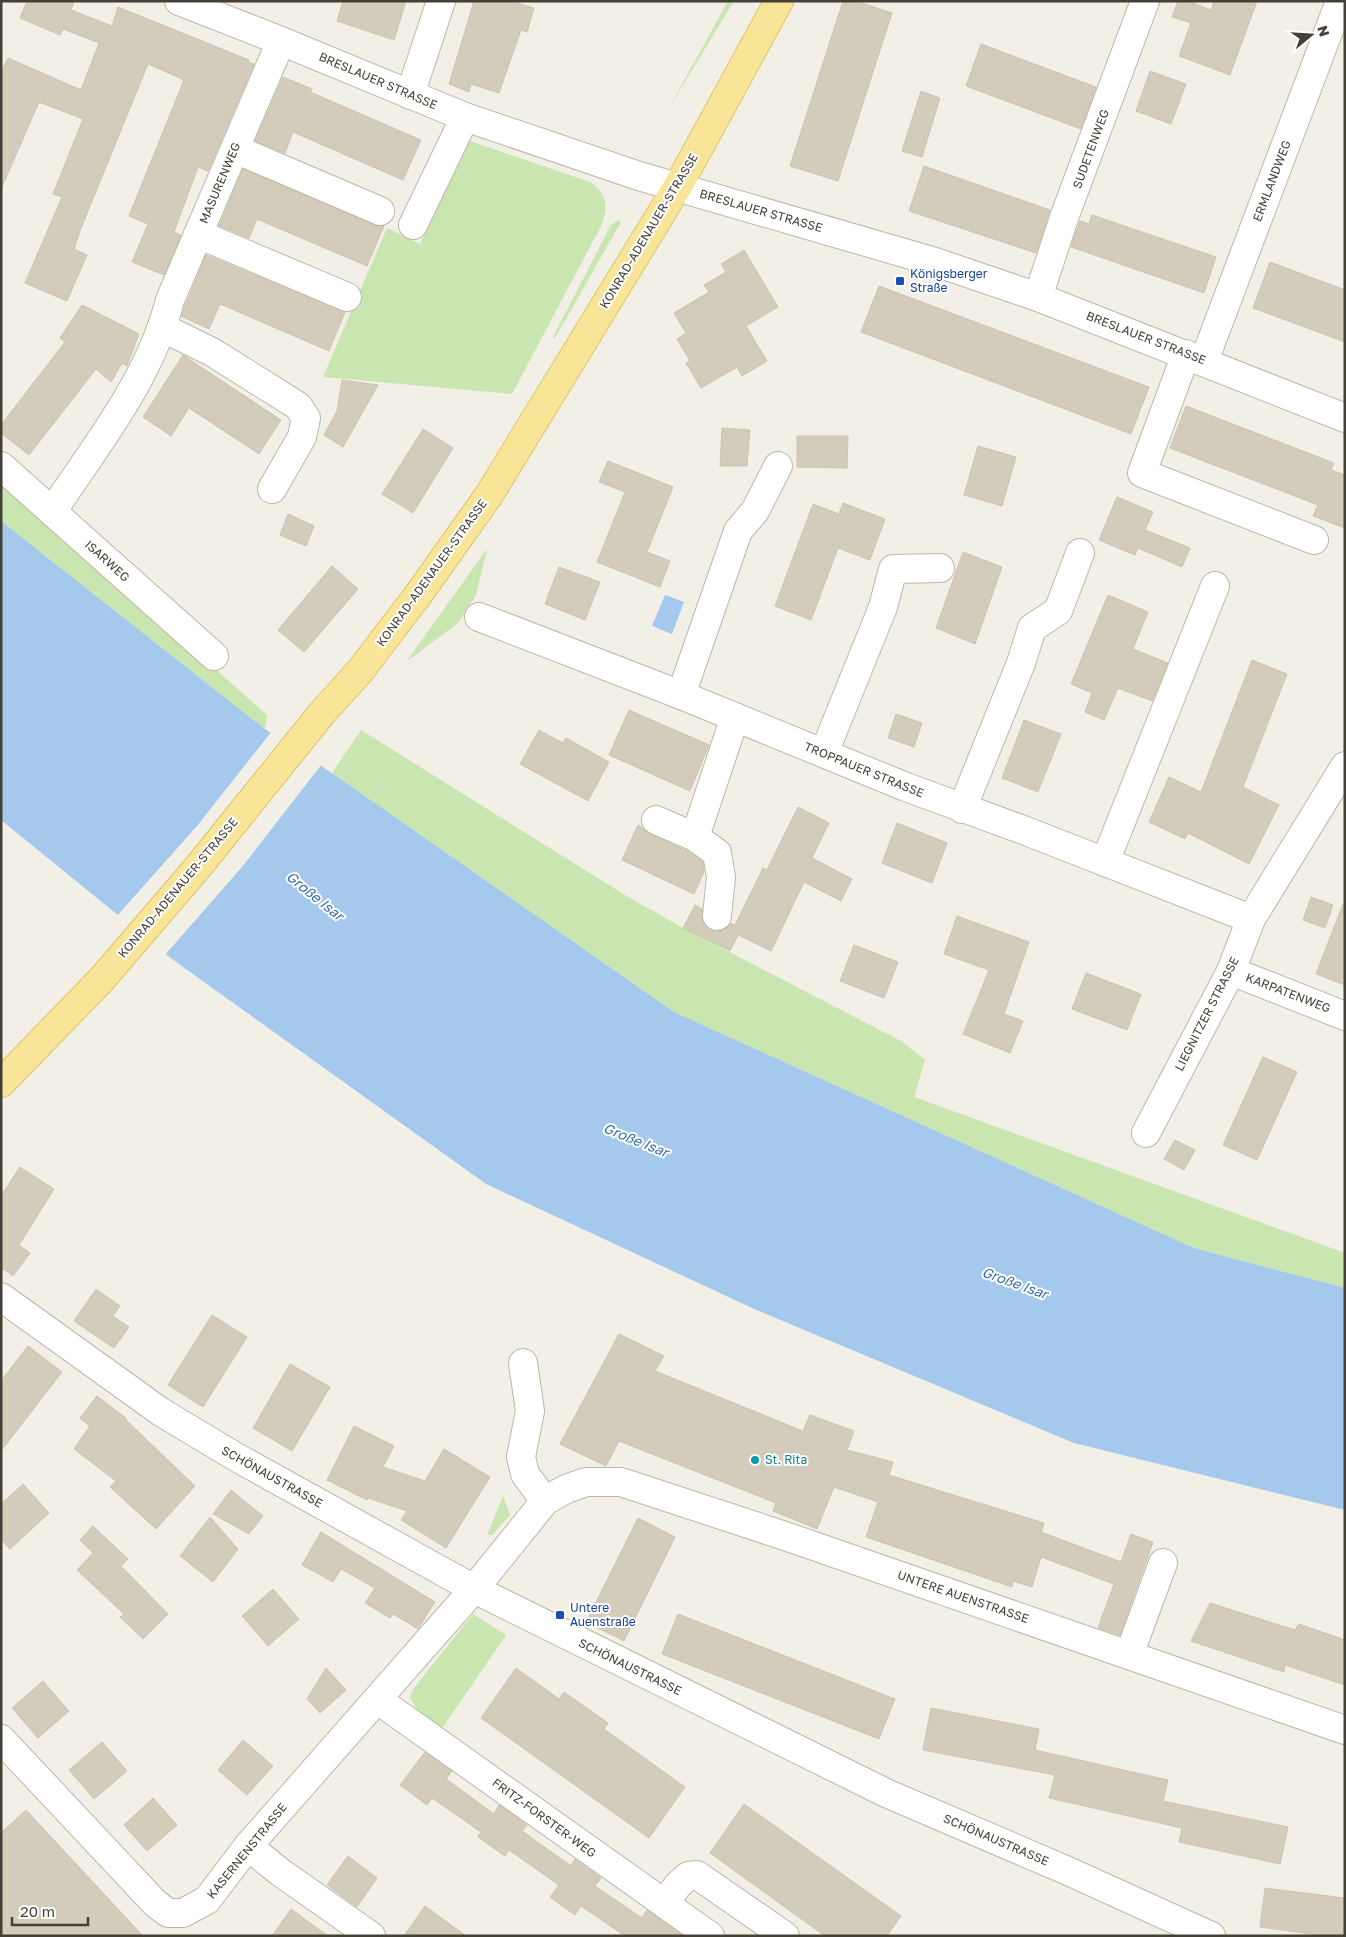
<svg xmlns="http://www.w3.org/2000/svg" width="1346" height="1937" font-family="'Golos Text',sans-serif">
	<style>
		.green { fill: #c9e5b0 }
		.water { fill: #a4c9ed }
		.pier { fill: #f2efe6 }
		.building { fill: #d3ccbb; stroke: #cdc4af }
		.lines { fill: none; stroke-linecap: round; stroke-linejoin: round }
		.minor-casing { stroke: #bdb7a9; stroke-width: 30 }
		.major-casing { stroke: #dec468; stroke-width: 30 }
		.minor { stroke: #fff; stroke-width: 28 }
		.major { stroke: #f9e597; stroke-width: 28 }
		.transit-dot { fill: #1a4fb4; stroke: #fff; stroke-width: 2 }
		.culture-dot { fill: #0f9aa8; stroke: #fff; stroke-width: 2 }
		.labels { text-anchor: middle; stroke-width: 4; stroke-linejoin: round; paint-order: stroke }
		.street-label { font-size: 12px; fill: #444035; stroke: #fff }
		.transit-label { font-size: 12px; fill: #164399; stroke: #fff; text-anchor: start }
		.culture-label { font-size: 12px; fill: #0d838f; stroke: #fff; text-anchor: start }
		.water-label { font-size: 14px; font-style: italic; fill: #346fab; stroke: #fff }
	</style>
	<rect width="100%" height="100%" fill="#f2efe6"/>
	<g class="green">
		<path d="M728 1H734L669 108Z"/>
		<path d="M470 141 590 182C607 194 609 207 601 226L512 394 323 377 387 228 420 244Z"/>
		<path d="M619 220 621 222 555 338 553 337 611 225Z"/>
		<path d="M1 478 267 715 265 729 1 521Z"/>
		<path d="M487 549 476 595 458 623 406 662Z"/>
		<path d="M361 730 625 895 683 928 901 1041 925 1060 914 1097 1345 1253V1288L1194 1248 674 1012 332 773Z"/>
		<path d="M503 1496 510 1515 492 1535H487Z"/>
		<path d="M473 1614 506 1635 441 1730 418 1712 410 1697 414 1688Z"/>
	</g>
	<g class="water">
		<path d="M1 521 265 729 332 773 674 1012 1194 1248 1345 1288V1510L1074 1443 752 1308 486 1184 172 959 1 820Z"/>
		<path d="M665 595 684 602 672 634 652 626Z"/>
	</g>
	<path class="pier" d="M272 731 322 764 242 867 164 956 116 917 197 826Z"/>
	<g class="building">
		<path d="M27 1H74L71 10 112 26 118 7 249 60 248 62 254 64 208 171 198 167 174 232 181 235 164 275 132 262 148 224 129 216 184 80 148 64 81 228 74 249 87 255 67 301 25 283 62 197 53 194 83 119 39 102 1 189V72L8 58 81 90 99 43 63 29 60 35 20 18Z"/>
		<path d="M343 1H406L394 40 337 21Z"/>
		<path d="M474 1H510L534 8 527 32 521 30 499 93 471 84 469 92 449 84Z"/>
		<path d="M843 1H856L892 13 838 181 790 166Z"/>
		<path d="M1178 1H1188L1211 10 1214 1H1257L1230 75 1179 56 1191 23 1172 17Z"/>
		<path d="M981 44 1096 87 1081 129 966 86Z"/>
		<path d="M1150 71 1186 84 1171 124 1136 111Z"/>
		<path d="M283 77 312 89 310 92 421 140 403 180 293 132 285 153 255 141Z"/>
		<path d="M921 91 940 98 922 157 902 151Z"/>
		<path d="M924 166 1050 210 1036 253 909 211Z"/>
		<path d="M243 169 374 225 384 226 367 266 257 219 249 238 219 226Z"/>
		<path d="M1092 215 1216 257 1204 293 1071 247 1080 221 1089 224Z"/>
		<path d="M744 250 778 307 746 326 767 361 742 376 737 367 701 388 686 363 690 361 677 339 686 333 674 313 709 292 704 285 726 272 721 264Z"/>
		<path d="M206 255 345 312 329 351 220 304 209 329 181 316Z"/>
		<path d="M1270 262 1345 290V342L1253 308Z"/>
		<path d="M879 286 1149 387 1131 434 861 332Z"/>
		<path d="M82 305 139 334 127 366 122 363 111 382 96 369 29 455 1 433V425L65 342 60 338Z"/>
		<path d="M183 355 281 420 259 454 189 408 171 436 143 417Z"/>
		<path d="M342 380 378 385 343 447 324 435 337 411Z"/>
		<path d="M1186 406 1334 463 1331 470 1345 475V528L1313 516 1318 505 1170 448Z"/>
		<path d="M722 428 750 430 747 466H720Z"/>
		<path d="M423 429 453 448 413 513 382 494Z"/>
		<path d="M797 436H848L847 468 797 467Z"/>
		<path d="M978 446 1016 457 1002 506 964 495Z"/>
		<path d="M608 461 673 487 647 552 670 561 660 587 597 562 625 492 599 482Z"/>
		<path d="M1117 497 1153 512 1145 530 1190 548 1182 567 1138 548 1135 555 1099 540Z"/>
		<path d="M843 503 885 519 870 560 838 548 811 620 775 606 813 504 839 514Z"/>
		<path d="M288 514 314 526 306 546 280 535Z"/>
		<path d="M963 552 1002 567 975 644 936 628Z"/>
		<path d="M332 566 358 589 304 652 278 630Z"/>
		<path d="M559 567 600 582 585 620 545 604Z"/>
		<path d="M1108 595 1148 612 1133 649 1168 663 1152 701 1118 688 1104 720 1085 712 1092 693 1071 684Z"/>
		<path d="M1252 660 1287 674 1243 787 1279 805 1249 864 1188 833 1185 839 1149 822 1169 777 1201 792Z"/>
		<path d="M629 710 709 745 690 791 609 755Z"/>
		<path d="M896 714 922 723 914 747 888 738Z"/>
		<path d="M1024 720 1061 734 1038 792 1002 778Z"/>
		<path d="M539 730 563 743 566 738 609 762 588 801 520 764Z"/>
		<path d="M798 807 829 823 812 858 852 879 841 901 804 882 771 951 738 935 730 951 683 928 695 905 702 909 703 922 708 929 716 932 724 930 731 923 735 925 763 868 767 870Z"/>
		<path d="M897 823 947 843 932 883 882 863Z"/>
		<path d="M638 825 650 834 687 851 703 862 704 872 694 894 622 860Z"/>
		<path d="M1311 897 1333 905 1325 928 1303 920Z"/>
		<path d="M1343 904 1345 905V985L1316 974Z"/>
		<path d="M957 916 1029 942 1004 1014 1023 1021 1010 1053 963 1034 989 970 944 954Z"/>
		<path d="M854 945 898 962 884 998 840 981Z"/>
		<path d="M1086 973 1141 994 1127 1030 1072 1009Z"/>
		<path d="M1263 1057 1297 1072 1257 1160 1223 1145Z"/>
		<path d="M1175 1140 1195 1150 1184 1170 1164 1159Z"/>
		<path d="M20 1167 54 1189 19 1245 30 1253 13 1276 4 1269 1 1273V1196Z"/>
		<path d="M96 1289 120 1306 113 1316 129 1327 114 1348 74 1321Z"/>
		<path d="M212 1315 247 1337 203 1407 168 1385Z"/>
		<path d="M619 1334 664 1356 655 1371 803 1431 810 1415 854 1431 847 1450 893 1462 889 1475 1044 1523 1041 1532 1121 1562 1131 1534 1153 1542 1120 1635 1098 1628 1114 1584 1041 1557 1032 1587 1013 1581 1012 1587 866 1537 878 1502 834 1487 817 1529 773 1511 776 1503 619 1441 606 1466 560 1444Z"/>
		<path d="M28 1346 62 1372 1 1451V1381Z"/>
		<path d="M290 1364 330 1387 292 1451 253 1428Z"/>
		<path d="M97 1396 127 1419 126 1420 195 1486 156 1529 110 1487 116 1481 74 1449 90 1426 80 1418Z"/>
		<path d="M354 1426 394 1446 383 1467 425 1481 444 1449 490 1477 446 1548 401 1520 407 1511 368 1498 367 1500 327 1480Z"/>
		<path d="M23 1484 49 1513 10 1549 1 1539V1504Z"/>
		<path d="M231 1490 263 1516 249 1534 213 1514Z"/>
		<path d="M210 1517 238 1549 213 1582 180 1556Z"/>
		<path d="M638 1518 675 1537 624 1641 586 1622Z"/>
		<path d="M93 1526 128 1559 121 1566 168 1614 143 1639 120 1617 124 1614 77 1570 93 1553 80 1540Z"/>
		<path d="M321 1532 435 1602 418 1629 393 1614 390 1618 365 1603 375 1588 341 1569 333 1582 302 1565Z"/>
		<path d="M273 1589 299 1619 268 1646 242 1616Z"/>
		<path d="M1210 1603 1295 1630 1299 1624 1345 1640V1685L1285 1665 1284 1672 1191 1641Z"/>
		<path d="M678 1614 895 1699 879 1739 662 1654Z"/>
		<path d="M326 1668 346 1690 320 1713 307 1699Z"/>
		<path d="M516 1668 559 1699 564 1692 608 1723 604 1729 685 1787 649 1838 481 1718Z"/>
		<path d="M43 1681 69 1711 38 1738 12 1708Z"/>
		<path d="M931 1708 1039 1729 1035 1750 1168 1780 1163 1801 1288 1827 1280 1864 1179 1842 1182 1828 1049 1798 1055 1775 923 1750Z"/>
		<path d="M243 1740 273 1766 247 1795 218 1770Z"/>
		<path d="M102 1742 127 1771 94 1799 69 1770Z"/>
		<path d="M425 1752 452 1771 446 1779 494 1814 499 1805 527 1825 522 1831 571 1866 575 1859 601 1878 595 1886 642 1918 647 1910 683 1936H625L581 1906 575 1915 550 1897 559 1885 509 1850 505 1856 478 1837 481 1832 432 1798 427 1805 400 1785Z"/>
		<path d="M153 1798 177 1825 147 1851 124 1825Z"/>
		<path d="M744 1804 901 1916 887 1936H825L710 1853Z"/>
		<path d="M26 1810 143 1936H1V1833Z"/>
		<path d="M348 1856 377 1878 357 1907 327 1885Z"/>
		<path d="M1265 1888 1345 1898V1936H1327L1260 1927Z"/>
		<path d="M425 1906 466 1936H404Z"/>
		<path d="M291 1909 328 1936H272Z"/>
	</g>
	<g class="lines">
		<g class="minor-casing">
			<g id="minor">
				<path d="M179 1 281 41 465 117 639 176 935 262 1038 297 1345 418"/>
				<path d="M410 95 441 1"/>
				<path d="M235 149 380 211"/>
				<path d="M413 225 465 117"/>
				<path d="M198 234 347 297"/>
				<path d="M1038 297 1065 215 1145 1"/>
				<path d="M163 328 212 352 298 406 306 418 302 437 272 489"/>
				<path d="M1186 354 1142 473 1314 540"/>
				<path d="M1204 361 1340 1"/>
				<path d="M1 466 214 656"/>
				<path d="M52 512C96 445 150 379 170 300L281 41"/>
				<path d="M479 617 681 695 906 787 1026 831 1251 919"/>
				<path d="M681 695 738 531 755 511 778 466"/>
				<path d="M824 753 883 607 893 569 940 568"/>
				<path d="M962 809 1021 663 1032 628 1058 611 1080 553"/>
				<path d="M656 820 695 837"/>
				<path d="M1105 862 1215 586"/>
				<path d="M717 916 721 877 717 853 695 837 735 717"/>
				<path d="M1231 971 1345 1016"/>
				<path d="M1146 1133 1231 971 1251 919 1345 766"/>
				<path d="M1 1297 161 1412 236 1457 474 1589 886 1793 1068 1871 1211 1936"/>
				<path d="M523 1363 530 1411 521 1457 525 1474 545 1501"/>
				<path d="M1129 1655 1163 1563"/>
				<path d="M378 1700 710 1936"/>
				<path d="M1 1739 155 1903 168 1913H183L207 1900 248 1846 474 1589 545 1501 566 1489 586 1482H621L785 1536 1345 1730"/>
				<path d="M248 1846 280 1872 371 1936"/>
				<path d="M665 1904 677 1886 688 1876 697 1875 785 1936"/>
			</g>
		</g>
		<g class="major-casing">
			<path id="major" d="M1 1083 101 980 198 867 322 713 360 671 418 595 489 495 678 186 779 1"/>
		</g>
		<use href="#minor" class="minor"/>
		<use href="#major" class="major"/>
	</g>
	<g class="transit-dot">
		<rect x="895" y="276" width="10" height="10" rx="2.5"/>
		<rect x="555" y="1610" width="10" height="10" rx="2.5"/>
	</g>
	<circle class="culture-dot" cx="755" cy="1460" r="5"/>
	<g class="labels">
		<g class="street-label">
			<text transform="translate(378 81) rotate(23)" y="4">BRESLAUER STRASSE</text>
			<text transform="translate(1091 149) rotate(-70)" y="4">SUDETENWEG</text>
			<text transform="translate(1272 181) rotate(-69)" y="4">ERMLANDWEG</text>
			<text transform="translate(220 183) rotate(-67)" y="4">MASURENWEG</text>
			<text transform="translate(761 211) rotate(16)" y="4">BRESLAUER STRASSE</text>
			<text transform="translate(649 231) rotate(-59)" y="4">KONRAD-ADENAUER-STRASSE</text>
			<text transform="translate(1146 338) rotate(21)" y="4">BRESLAUER STRASSE</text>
			<text transform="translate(107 561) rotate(42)" y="4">ISARWEG</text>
			<text transform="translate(432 573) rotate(-54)" y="4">KONRAD-ADENAUER-STRASSE</text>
			<text transform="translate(864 770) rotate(22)" y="4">TROPPAUER STRASSE</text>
			<text transform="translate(178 888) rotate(-50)" y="4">KONRAD-ADENAUER-STRASSE</text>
			<text transform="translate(1288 993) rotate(21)" y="4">KARPATENWEG</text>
			<text transform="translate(1207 1014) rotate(-63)" y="4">LIEGNITZER STRASSE</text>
			<text transform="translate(272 1477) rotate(29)" y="4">SCHÖNAUSTRASSE</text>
			<text transform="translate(963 1597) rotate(19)" y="4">UNTERE AUENSTRASSE</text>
			<text transform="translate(630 1667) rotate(26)" y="4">SCHÖNAUSTRASSE</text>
			<text transform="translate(544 1818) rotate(36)" y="4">FRITZ-FORSTER-WEG</text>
			<text transform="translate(996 1840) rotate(23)" y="4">SCHÖNAUSTRASSE</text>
			<text transform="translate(247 1851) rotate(-51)" y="4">KASERNENSTRASSE</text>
		</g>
		<g class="transit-label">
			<text x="910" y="278">Königsberger<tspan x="910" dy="14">Straße</tspan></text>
			<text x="570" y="1612">Untere<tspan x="570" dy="14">Auenstraße</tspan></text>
		</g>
		<g class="culture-label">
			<text x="765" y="1464">St. Rita</text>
		</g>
		<g class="water-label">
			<text transform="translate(315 896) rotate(39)" y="5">Große Isar</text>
			<text transform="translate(636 1140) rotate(22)" y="5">Große Isar</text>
			<text transform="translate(1015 1283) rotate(20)" y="5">Große Isar</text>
		</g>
	</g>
	<rect width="1346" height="1937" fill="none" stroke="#444035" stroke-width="5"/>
	<g transform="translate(1311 35) rotate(72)" stroke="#ffffff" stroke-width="4" paint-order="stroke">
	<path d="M0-4L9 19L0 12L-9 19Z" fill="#444035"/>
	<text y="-8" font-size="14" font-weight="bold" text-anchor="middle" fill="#444035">N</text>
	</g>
	<path d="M12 1917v8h76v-8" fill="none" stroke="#444035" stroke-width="2.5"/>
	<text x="20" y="1917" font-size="15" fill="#444035" stroke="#ffffff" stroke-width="4" paint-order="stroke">20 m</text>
</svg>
